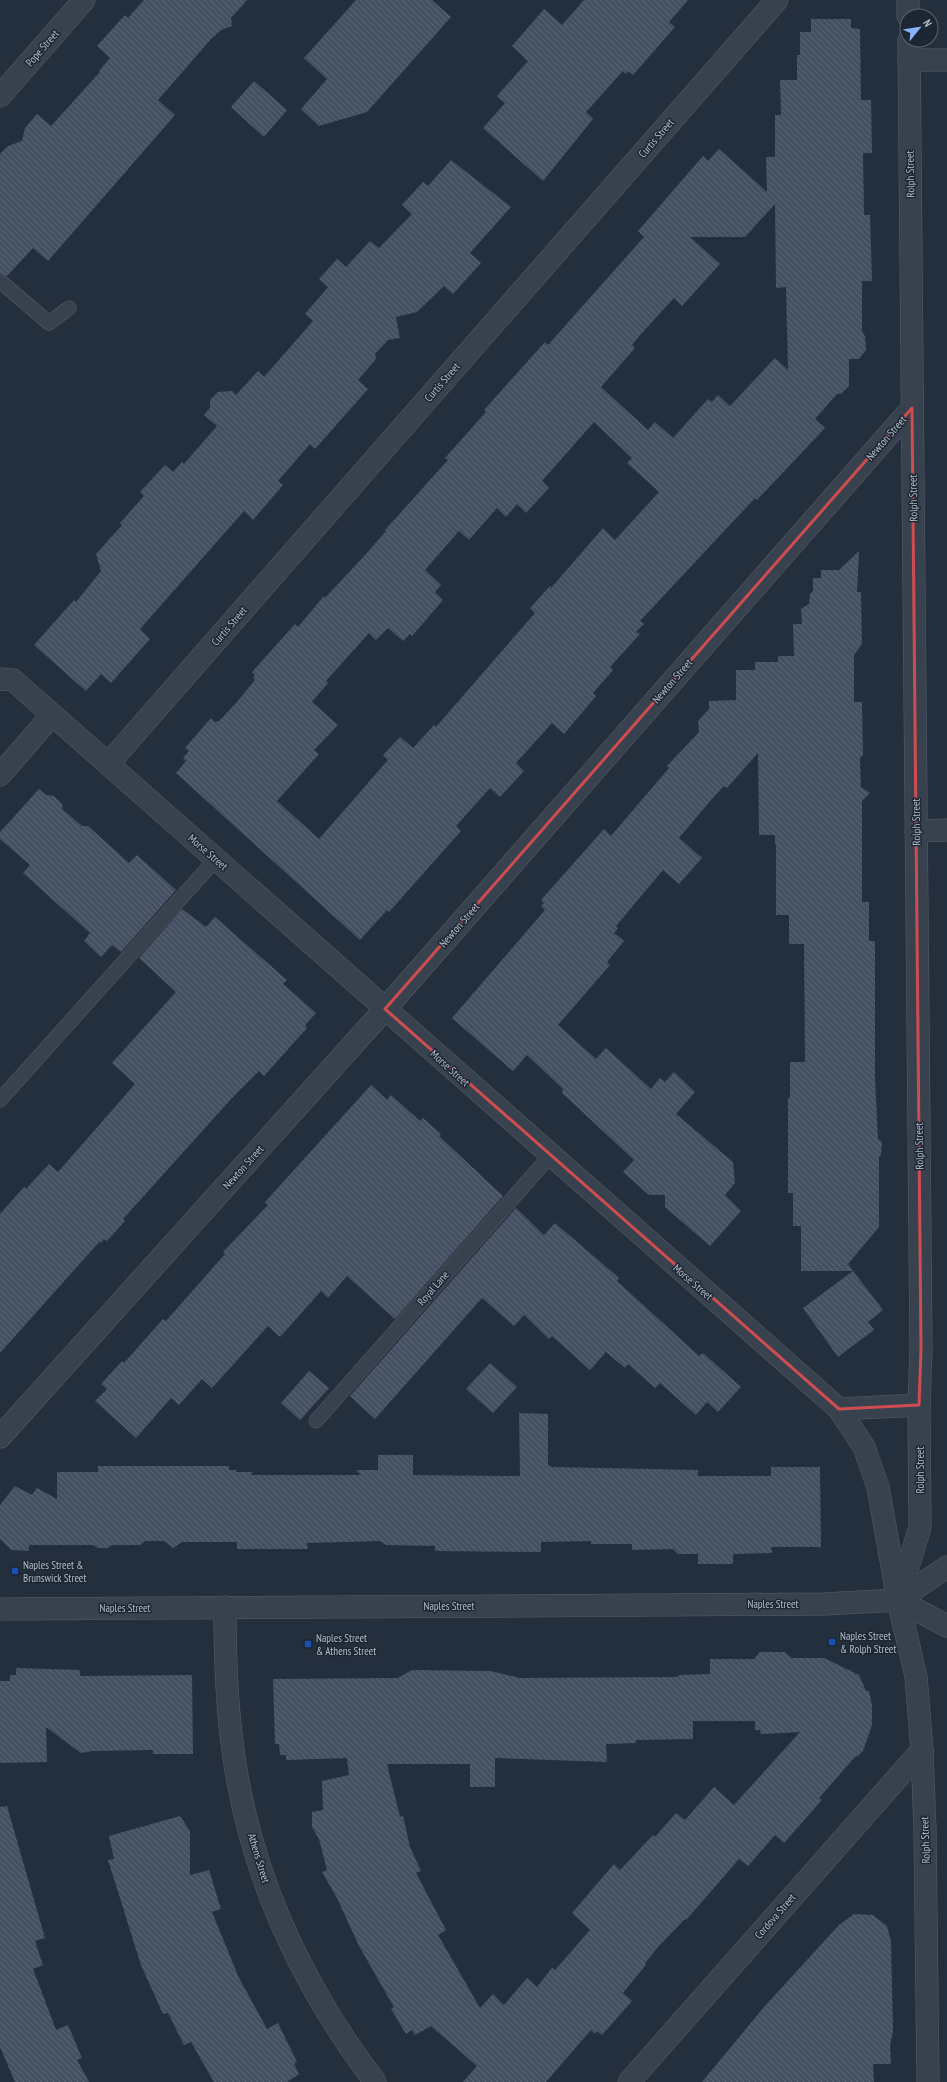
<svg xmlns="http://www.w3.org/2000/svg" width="947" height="2082" font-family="'PT Sans Narrow',sans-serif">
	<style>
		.building { fill: url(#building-back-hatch); fill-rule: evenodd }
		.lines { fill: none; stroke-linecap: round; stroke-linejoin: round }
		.lane-casing { stroke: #565f6c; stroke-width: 15 }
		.street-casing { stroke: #565f6c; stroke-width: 23 }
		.lane { stroke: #38414e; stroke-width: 14 }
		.street { stroke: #38414e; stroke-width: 22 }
		.marked { fill: none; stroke: #ce4d50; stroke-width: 3; stroke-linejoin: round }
		.transit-dot { fill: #1a4fb4; stroke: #1d2633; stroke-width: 1.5 }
		.labels { text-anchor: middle; stroke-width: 3; stroke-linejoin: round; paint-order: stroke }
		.street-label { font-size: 11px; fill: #b4bcc9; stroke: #1d2633 }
		.poi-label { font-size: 11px; fill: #b4bcc9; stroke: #1d2633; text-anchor: start }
	</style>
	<defs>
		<pattern id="building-back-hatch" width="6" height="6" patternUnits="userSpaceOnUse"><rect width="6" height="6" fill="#455162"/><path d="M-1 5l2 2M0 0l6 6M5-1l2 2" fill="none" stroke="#5d6877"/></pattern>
	</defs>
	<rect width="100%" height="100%" fill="#242f3e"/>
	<g class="building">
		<path d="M144 0H247L231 18 232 26 221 30 211 39 158 100 175 115 48 261 33 248 7 276 0 273V154L8 146 22 141 25 128 37 114 51 126 100 72 99 71 110 58 97 46 125 15 128 18Z"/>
		<path d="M356 0H432L451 17 367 112 319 126 301 109 327 79 304 58Z"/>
		<path d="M584 0H688L669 22 675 27 633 75 628 71 626 74 623 71 586 112 593 119 543 181 483 128 505 103 497 96 528 61 512 46 544 9 562 25Z"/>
		<path d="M811 19H851V28L860 29 861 100H871L872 153H863L864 215H870L872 281H862V331L865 336 866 350 859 359H849V386L841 394H837L815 419 825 428 757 500 755 498 640 621 644 624 636 632 640 634 610 667 613 670 593 693 596 696 564 734 552 723 516 763 524 771 500 797 490 788 456 826 461 831 389 912 387 910 360 940 176 773 186 761 183 758 189 751 185 748 211 718 215 722 219 721 237 702 255 680 253 678 255 675 252 672 295 624 298 627 324 596 325 598 366 554 386 531 385 530 448 460 445 458 486 412 484 410 545 342 548 345 644 237 638 231 703 156 708 161 719 149 767 192 766 157H775V115H781L780 80H797V55H800V32H811ZM775 204 776 288 786 287 788 370 775 358 730 406 718 395 712 402 708 399 673 438 655 422 648 430 601 387 635 348 632 345 641 334 674 298 682 306 720 264 690 237H745ZM594 422 632 458 627 463 659 492 615 540 603 528 551 588 550 586 530 608 535 613 436 727 434 725 413 748 400 737 383 755 388 760 319 839 277 801 319 754 314 750 338 725 312 702 328 683 326 681 369 633 376 640 388 628 403 641 410 634 412 636 443 600 435 592 441 585 425 570 459 531 469 540 497 508 506 517 517 504 526 513 549 488 542 481Z"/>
		<path d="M254 81 287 110 264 137 231 107Z"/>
		<path d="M451 160 511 207 470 253 481 263 453 294 444 286 417 312 396 317 400 338 388 340 375 354 376 359 358 380 368 389 315 449 310 444 278 481 283 485 253 520 244 511 140 629 150 639 111 683 101 674 86 691 34 645 74 600 76 602 101 571 96 554 122 525 120 523 144 496 140 492 165 465 173 472 182 462 184 464 217 426 204 415 210 408V400L218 392 232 391 236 395 258 371 264 377 313 321 305 314 328 287 319 279 337 259 346 267 370 241 379 248 412 214 402 205 423 182 428 186Z"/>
		<path d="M859 551 857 592H861L862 644 854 655V702H862L863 755 860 758 861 787 870 793 862 801V902H869V941H875V1078L878 1139 882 1142 881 1155 879 1157V1227L848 1264 853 1271H801V1226H793V1193H788V1098H790V1062H805L804 944H789V915H776V844H775V835H759L758 753 727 788 724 786 711 800 679 838 702 858 679 884 663 870 616 926 618 928 614 933 624 941 607 962 610 965 558 1025 596 1059 606 1048 651 1089 660 1078 665 1082 674 1072 695 1092 676 1114 733 1162 735 1183 725 1195 741 1211 710 1246 665 1207V1195H649L623 1172 634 1160 562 1093 563 1089 527 1055 513 1071 452 1018 545 910 541 906 544 903 541 900 604 829 611 836 669 768 667 766 699 732 698 721 709 709V701L736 700V670H755V662H778V656H794L793 624H802L801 609 809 604 810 594 813 591V578H821V570H839Z"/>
		<path d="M39 789 46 795 54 796 62 804 63 810 82 826H88L129 863 137 855 176 890 121 952 112 945 101 957 84 941 90 933 23 873 30 865 0 839V832Z"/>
		<path d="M182 909 206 927 215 917 287 980 283 984 316 1013 305 1025 307 1028 264 1076 259 1071 232 1098 123 1219 125 1221 107 1241 104 1239 101 1243 100 1241 0 1353V1214L24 1187 26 1189 49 1164 58 1172 135 1084 112 1063 176 992 139 958Z"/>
		<path d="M371 1085 387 1100 391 1095 420 1121 423 1118 441 1134 439 1136 503 1196 395 1319 347 1276 328 1298 321 1291 280 1337 268 1326 212 1388 202 1379 179 1405 171 1398 136 1438 95 1401 107 1389 101 1384 122 1361 124 1363 163 1319 166 1321 225 1254 223 1252 268 1205 265 1202Z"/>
		<path d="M516 1208 544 1235 555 1223 619 1278 617 1281 699 1356 703 1353 741 1387 718 1412 707 1402 696 1415 660 1383 655 1388 628 1364 625 1368 606 1352 590 1370 552 1336 549 1339 524 1315 514 1326 482 1298 375 1419 350 1396Z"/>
		<path d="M853 1271 883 1310 868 1322 874 1330 838 1357 803 1308Z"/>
		<path d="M490 1363 517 1387 493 1413 466 1389Z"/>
		<path d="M309 1371 329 1388 300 1420 281 1403Z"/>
		<path d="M519 1413 548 1414V1465L552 1467 698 1470V1476H771V1467H820L821 1547H771L772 1553 733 1554V1564H698V1554H678L673 1549 632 1550V1544H591V1541L541 1542V1552L435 1551V1546L386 1545 380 1541 307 1543 308 1549H237V1542H182L173 1548 164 1541H145L140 1545H112L107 1548H98L93 1545H29V1551L11 1550 0 1539V1505L15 1486 32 1495 37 1488 57 1499V1472H98V1466H229V1470H236V1472H253L250 1475H361L356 1470H378V1455H413V1475L520 1476Z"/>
		<path d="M760 1652H785L791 1658H824L859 1675 866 1691H869L872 1705V1725L863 1751 858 1756 855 1757 819 1798 822 1800 784 1843 775 1835 748 1866 739 1859 687 1919 684 1920 658 1947 646 1962 645 1966 623 1993 632 2001 602 2035 597 2031 595 2034 591 2030 546 2082H463L477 2066 431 2026 415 2035 412 2030 406 2034 391 2009 394 2007 359 1946 337 1898 322 1872 327 1870 319 1839 312 1827V1812L323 1810 322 1781 349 1775 347 1758 286 1760V1755H280L279 1744H275L273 1679 398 1678 412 1670 490 1671 520 1678 677 1677 680 1675 710 1674V1659H754ZM693 1721H755V1730H760L761 1734 800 1732 734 1805 714 1787 685 1820 676 1813 655 1837 653 1835 620 1870 614 1864 572 1913 590 1930 555 1970 552 1968 537 1987 527 1978 504 2005 493 1994 480 2008 438 1935 446 1930 416 1873 421 1871 410 1847 403 1816 400 1817 387 1764H470V1787H495V1758L607 1762 606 1744 636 1743V1740L693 1739Z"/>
		<path d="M16 1668 80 1670V1676L192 1675 193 1754H153V1750L93 1751 81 1753 46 1727 47 1762 0 1763V1681H10V1675H16Z"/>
		<path d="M7 1806 45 1938 35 1941 43 1965 33 1969 56 2030 68 2025 82 2058 77 2060 89 2082H15L0 2047V1807Z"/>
		<path d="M180 1816 190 1831V1875L209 1870 221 1909 212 1912 239 1978 267 2029 278 2023 297 2062 294 2064 299 2074 287 2082H214L191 2042 184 2045 168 2013 163 2014 141 1965 108 1860 114 1859 109 1836Z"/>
		<path d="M854 1914 873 1915 887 1926 891 1941 893 2031 890 2046 891 2064H873L874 2082H702L764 2007 839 1925Z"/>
	</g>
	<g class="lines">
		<g class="lane-casing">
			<g id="lane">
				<path d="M0 281 49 323 69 308"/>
				<path d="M0 1100 216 859"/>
				<path d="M316 1421 550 1156"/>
			</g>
		</g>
		<g class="street-casing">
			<g id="street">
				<path d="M908 0V16"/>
				<path d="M909 60H947"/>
				<path d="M0 96 84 0"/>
				<path d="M0 679 13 680 839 1409 919 1405"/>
				<path d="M108 764 777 0"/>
				<path d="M0 775 52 715"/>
				<path d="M916 831 947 830"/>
				<path d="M839 1409 864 1447 878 1487 898 1600 916 1677 922 1750 925 1830 928 2082"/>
				<path d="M0 1437 385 1009 912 408"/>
				<path d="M898 1600 920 1527 919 1405 921 1349 909 40"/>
				<path d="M898 1600 947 1567"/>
				<path d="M225 1607C225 1650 226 1692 231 1734 245 1863 298 1980 375 2082"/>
				<path d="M0 1609 824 1604 898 1600 947 1626"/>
				<path d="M629 2082 922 1750"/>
			</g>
		</g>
		<use href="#lane" class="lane"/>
		<use href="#street" class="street"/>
	</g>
	<path class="marked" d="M912 408 921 1349 919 1405 839 1409 385 1009Z"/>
	<g class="transit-dot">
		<rect x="11" y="1567" width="8" height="8" rx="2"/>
		<rect x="828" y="1638" width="8" height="8" rx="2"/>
		<rect x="304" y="1640" width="8" height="8" rx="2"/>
	</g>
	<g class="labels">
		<g class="street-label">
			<text transform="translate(42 48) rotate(-49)" y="4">Pope Street</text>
			<text transform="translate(656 138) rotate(-49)" y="4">Curtis Street</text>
			<text transform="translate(910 174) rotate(-91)" y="4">Rolph Street</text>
			<text transform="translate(442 382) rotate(-49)" y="4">Curtis Street</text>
			<text transform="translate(886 438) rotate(-49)" y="4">Newton Street</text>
			<text transform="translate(913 498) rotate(-91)" y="4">Rolph Street</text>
			<text transform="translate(229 626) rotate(-49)" y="4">Curtis Street</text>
			<text transform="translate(672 681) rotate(-49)" y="4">Newton Street</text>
			<text transform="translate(916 822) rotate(-91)" y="4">Rolph Street</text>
			<text transform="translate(208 852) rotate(41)" y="4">Morse Street</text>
			<text transform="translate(459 925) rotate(-49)" y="4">Newton Street</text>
			<text transform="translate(450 1068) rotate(42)" y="4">Morse Street</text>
			<text transform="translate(919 1146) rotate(-91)" y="4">Rolph Street</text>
			<text transform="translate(243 1167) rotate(-48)" y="4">Newton Street</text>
			<text transform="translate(693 1282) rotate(41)" y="4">Morse Street</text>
			<text transform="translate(433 1288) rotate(-49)" y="4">Royal Lane</text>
			<text transform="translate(920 1470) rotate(-90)" y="4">Rolph Street</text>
			<text x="773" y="1608">Naples Street</text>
			<text x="449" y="1610">Naples Street</text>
			<text x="125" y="1612">Naples Street</text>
			<text transform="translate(925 1840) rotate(-92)" y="4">Rolph Street</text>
			<text transform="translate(259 1858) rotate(73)" y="4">Athens Street</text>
			<text transform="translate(775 1916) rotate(-49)" y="4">Cordova Street</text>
		</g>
		<g class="poi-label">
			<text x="23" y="1569">Naples Street &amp;<tspan x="23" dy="13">Brunswick Street</tspan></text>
			<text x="840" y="1640">Naples Street<tspan x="840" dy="13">&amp; Rolph Street</tspan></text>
			<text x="316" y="1642">Naples Street<tspan x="316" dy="13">&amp; Athens Street</tspan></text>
		</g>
	</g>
	<g transform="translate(919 28) rotate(60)"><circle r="19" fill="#1d2633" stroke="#59626f"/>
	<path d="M0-3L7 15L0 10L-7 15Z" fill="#8ab4f8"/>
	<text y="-6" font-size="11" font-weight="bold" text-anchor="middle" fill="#b4bcc9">N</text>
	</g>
</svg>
